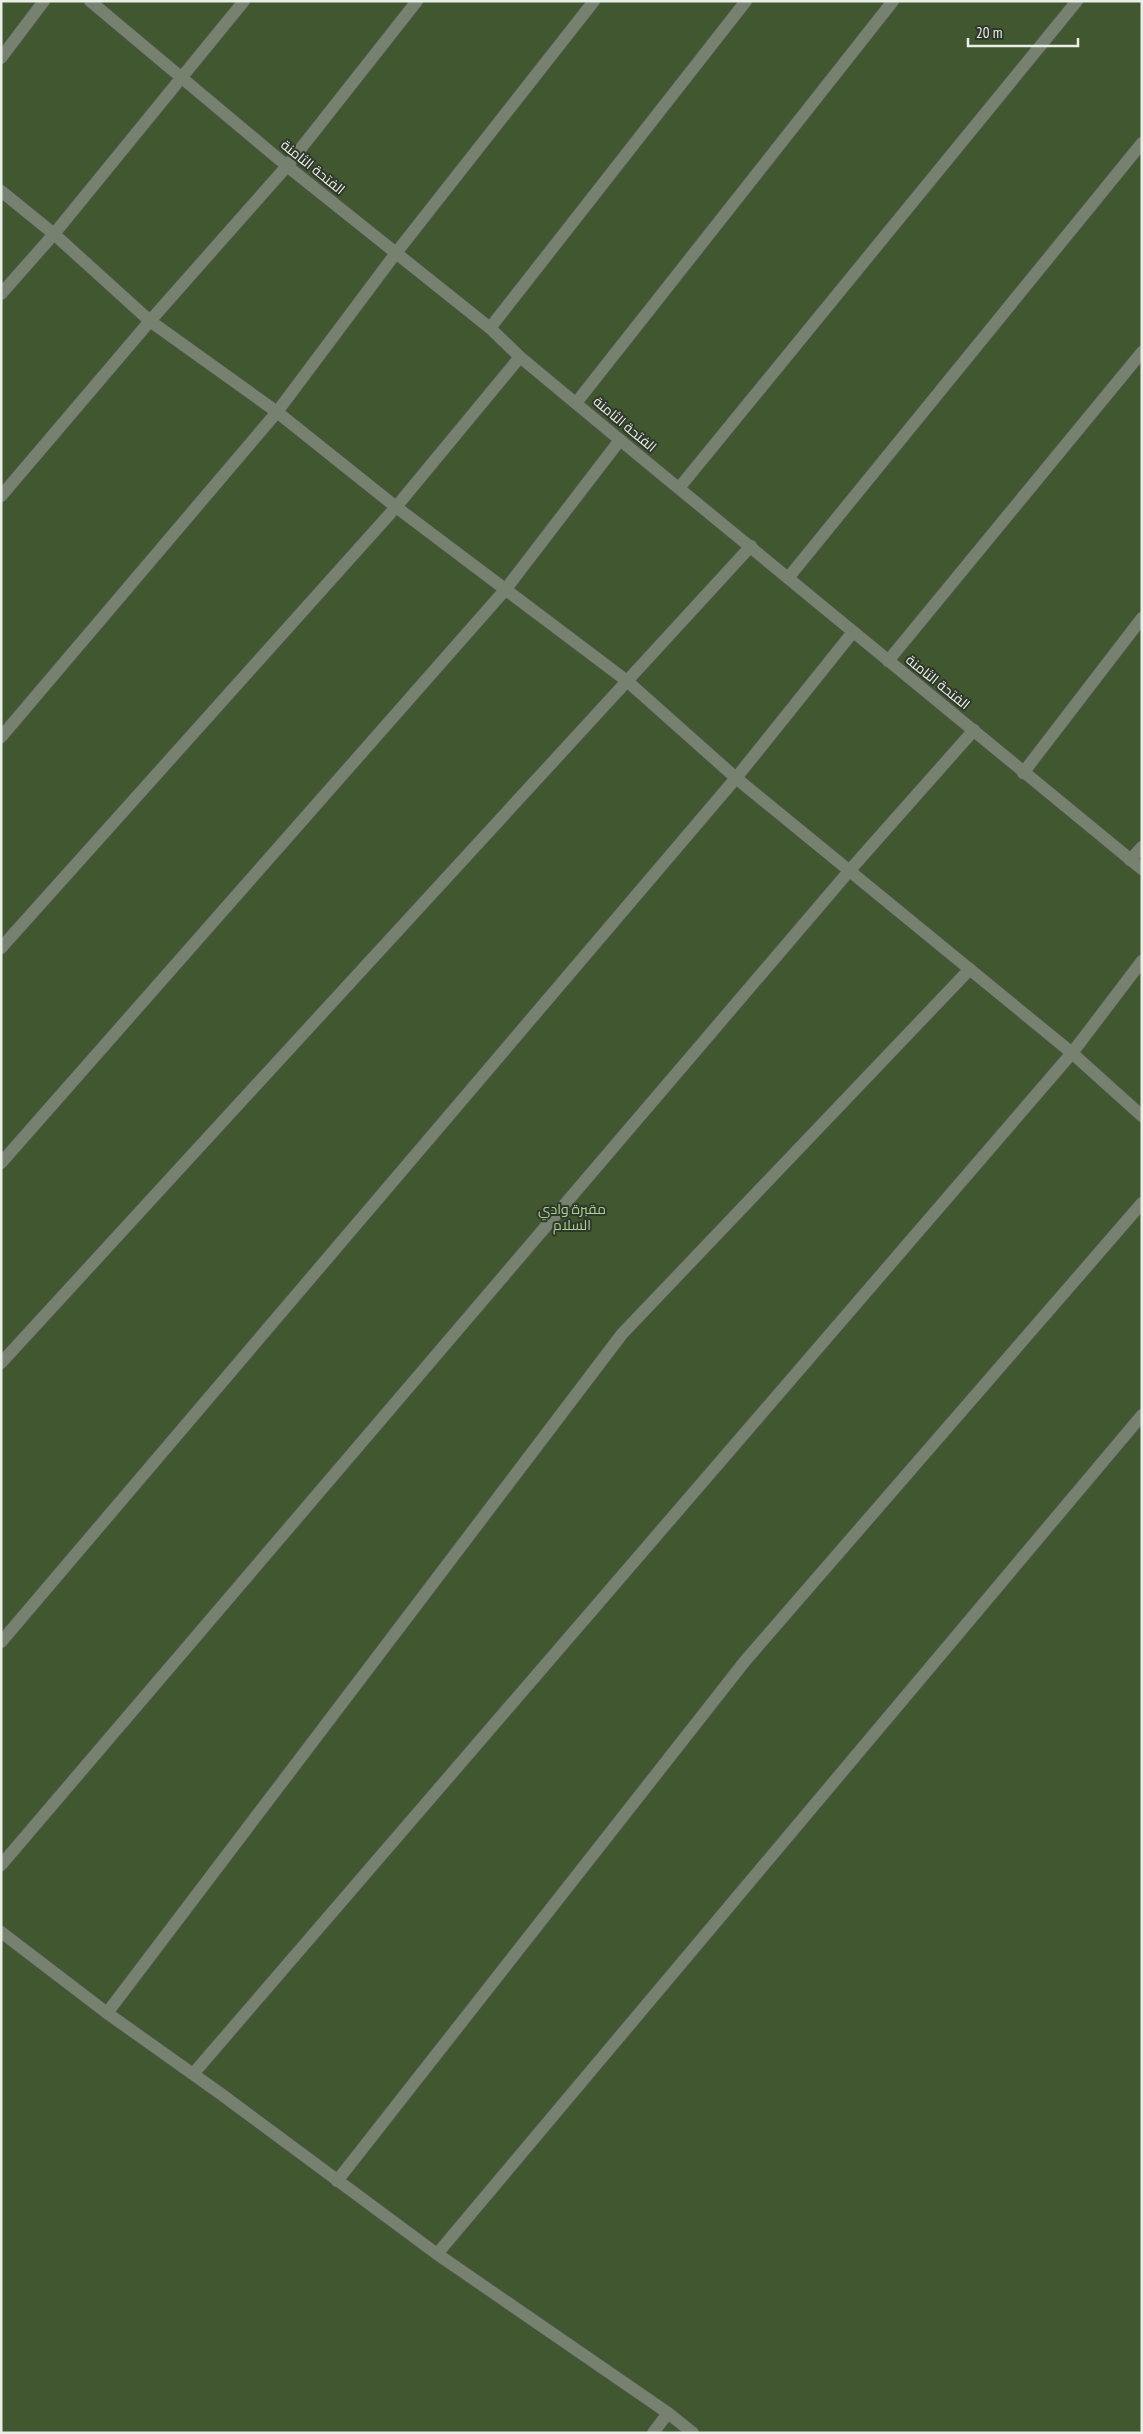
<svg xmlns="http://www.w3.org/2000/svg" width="1143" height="2434" font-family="'PT Sans Narrow',Cairo,sans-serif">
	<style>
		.green { fill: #405730 }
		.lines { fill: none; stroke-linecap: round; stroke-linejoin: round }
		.minor-casing { stroke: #4e5549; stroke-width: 14 }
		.minor { stroke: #76826f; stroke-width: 12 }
		.labels { text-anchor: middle; stroke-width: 4; stroke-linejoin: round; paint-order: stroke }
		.street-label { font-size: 14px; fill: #e9efe6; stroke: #30382b }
		.park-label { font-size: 14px; fill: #aad390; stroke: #30382b }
	</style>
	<rect width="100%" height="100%" fill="#30382b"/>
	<rect class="green" x="1" y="1" width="1141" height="2432"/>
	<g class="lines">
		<g class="minor-casing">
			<g id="minor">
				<path d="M90 1 287 166 490 328 520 357 620 440 1142 869"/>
				<path d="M1 58 44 1"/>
				<path d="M1 191 54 234 150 321 277 412 396 507 627 681 736 778 1072 1053 1142 1116"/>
				<path d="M1 294 54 234 244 1"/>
				<path d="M490 328 746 1"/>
				<path d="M576 403 893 1"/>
				<path d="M679 488 1077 1"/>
				<path d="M1 496 150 321 287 166 417 1"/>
				<path d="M788 578 1142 143"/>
				<path d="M888 661 1142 352"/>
				<path d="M1 737 277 412 396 253 594 1"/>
				<path d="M1023 773 1142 618"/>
				<path d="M1130 860 1142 847"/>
				<path d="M1 948 396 507 520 357"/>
				<path d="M1 1163 505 590 620 440"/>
				<path d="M1 1363 751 546"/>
				<path d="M1 1642 736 778 853 632"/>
				<path d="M1 1865 850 870 974 730"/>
				<path d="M1 1932 107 2013 221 2094 437 2254 668 2413 693 2433"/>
				<path d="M107 2013 622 1334 970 969"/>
				<path d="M193 2074 1072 1053 1142 961"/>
				<path d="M337 2181 745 1661 1142 1203"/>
				<path d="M437 2254 1142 1415"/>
				<path d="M653 2433 668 2413"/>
			</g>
		</g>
		<use href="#minor" class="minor"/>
	</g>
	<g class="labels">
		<g class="street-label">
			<text transform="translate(313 167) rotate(39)" y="5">الفتحة الثامنة</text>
			<text transform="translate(625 424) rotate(40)" y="5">الفتحة الثامنة</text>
			<text transform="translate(938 682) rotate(39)" y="5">الفتحة الثامنة</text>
		</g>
		<g class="park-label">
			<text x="572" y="1214">مقبرة وادي<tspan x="572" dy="16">السلام</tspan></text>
		</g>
	</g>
	<rect width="1143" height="2434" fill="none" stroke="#e9efe6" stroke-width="5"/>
	<path d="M968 38v8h110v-8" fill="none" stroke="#e9efe6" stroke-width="2.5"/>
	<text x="976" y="38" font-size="15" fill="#e9efe6" stroke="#30382b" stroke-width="4" paint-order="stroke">20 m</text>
</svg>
